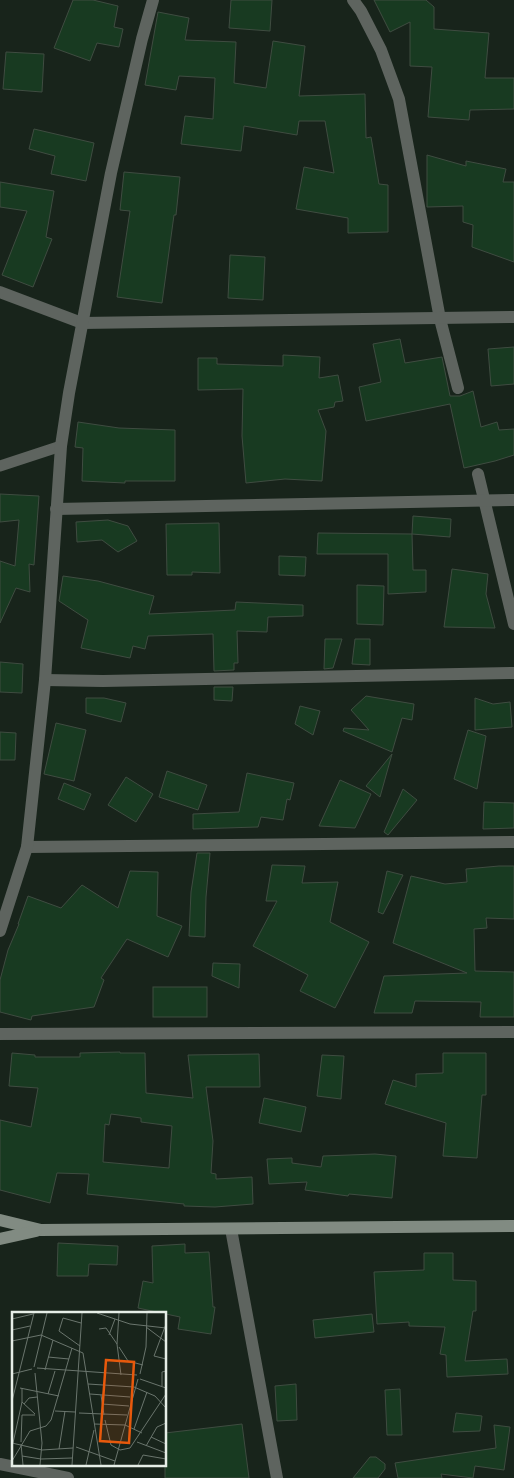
<svg xmlns="http://www.w3.org/2000/svg" width="514" height="1478" font-family="'Playfair Display',serif">
	<style>
		.building { fill: #183a21; stroke: #3f4c41; fill-rule: evenodd }
		.lines { fill: none; stroke-linecap: round; stroke-linejoin: round }
		.service { stroke: #5e645f; stroke-width: 11 }
		.minor { stroke: #5e645f; stroke-width: 12 }
		.secondary { stroke: #818b82; stroke-width: 12 }
		.inset-road { fill: none; stroke: #6a756d; stroke-width: 1 }
		.view { fill: #e8590c; fill-opacity: 0.15; stroke: #e8590c; stroke-width: 2.5 }
		.inset-edge { fill: none; stroke: #e6eee7; stroke-width: 2.5 }
	</style>
	<rect width="100%" height="100%" fill="#18241b"/>
	<g class="building">
		<path d="M73 0H93L118 6 114 27 123 29 119 47 97 43 90 61 54 48Z"/>
		<path d="M231 0H272L270 31 229 28Z"/>
		<path d="M374 0H426L434 7V29L489 33 485 78H514V109L470 110 469 120 428 117 432 67 410 66V22L390 32Z"/>
		<path d="M158 12 189 18 185 40 236 42 234 83 266 88 273 41 305 46 299 96 365 94 366 138 371 137 379 184 388 185V232L348 233V218L296 209 304 167 334 173 325 121H299L297 135 244 126 241 151 181 144 185 116 213 119 215 78 179 76 176 90 145 85Z"/>
		<path d="M6 52 44 54 42 92 3 89Z"/>
		<path d="M34 129 94 143 86 181 51 174 55 156 29 149Z"/>
		<path d="M427 155 466 166V161L506 169 503 182H514V262L472 247 473 225 463 222V206L427 207Z"/>
		<path d="M124 172 180 177 176 215H174L162 303 117 297 130 211 120 210Z"/>
		<path d="M0 182 54 191 46 237 52 239 33 287 2 275 27 211 0 207Z"/>
		<path d="M230 255 265 257 263 300 228 298Z"/>
		<path d="M400 339 405 363 442 357 450 396H460L473 391 481 427 497 422 499 430 514 429V455L495 461 464 468 450 404 366 421 359 387 381 382 373 344Z"/>
		<path d="M514 347V384L491 386 488 349Z"/>
		<path d="M283 355 320 357 319 378 338 375 343 401 335 402 334 407 318 410 326 431 322 481 285 479 246 483 242 436 243 389 198 390V358H217V364L283 366Z"/>
		<path d="M78 422 119 428 175 430V481H125V483L82 481 83 448 75 447Z"/>
		<path d="M0 494 39 496 34 565 29 564 30 592 16 588 0 623V561L15 566 19 520 0 522Z"/>
		<path d="M413 516 451 519 450 537 412 534Z"/>
		<path d="M108 520 128 526 137 541 118 552 102 540 77 542 76 522Z"/>
		<path d="M219 523 220 573 192 572V575H167L166 524Z"/>
		<path d="M318 533 412 534 413 570H426V592L388 594V554H317Z"/>
		<path d="M279 556 306 557 305 576 279 575Z"/>
		<path d="M452 569 488 574 486 594 495 628 444 627Z"/>
		<path d="M63 576 98 581 154 596 149 614 235 610 236 602 303 605V616L268 617 267 632 237 631 238 663H234V670L214 671 213 634 148 636 145 649 133 646 130 658 81 648 88 620 59 601Z"/>
		<path d="M357 585 384 586 383 625 357 624Z"/>
		<path d="M325 639H342L333 668 324 669Z"/>
		<path d="M355 639H370V665L352 664Z"/>
		<path d="M0 662 23 664 22 693 0 692Z"/>
		<path d="M214 687H233L232 701 214 700Z"/>
		<path d="M366 696 414 704 412 720 402 718 392 752 343 731 344 728 369 730 351 710Z"/>
		<path d="M86 698H104L126 703 121 722 86 713Z"/>
		<path d="M475 698 493 704 510 702 512 727 475 730Z"/>
		<path d="M300 706 320 711 313 735 295 724Z"/>
		<path d="M56 723 86 730 74 781 44 774Z"/>
		<path d="M468 730 486 736 477 789 454 779Z"/>
		<path d="M0 732 16 733 15 760H0Z"/>
		<path d="M392 754 380 797 366 786Z"/>
		<path d="M167 771 207 785 198 810 159 797Z"/>
		<path d="M247 773 294 783 290 800 287 799 283 820 261 817 258 827 193 829V814L239 812Z"/>
		<path d="M126 777 153 794 136 822 108 805Z"/>
		<path d="M340 780 371 794 355 828 319 826Z"/>
		<path d="M64 783 91 794 84 810 58 799Z"/>
		<path d="M403 789 417 800 388 835 384 832Z"/>
		<path d="M484 802 514 803V828L483 829Z"/>
		<path d="M197 853H210L206 897 205 937 189 936 191 892Z"/>
		<path d="M272 865 305 866 302 883 338 882 330 922 369 942 335 1008 300 991 308 975 253 946 277 901H266Z"/>
		<path d="M499 866H514V919L486 918 487 928 474 929 475 971 514 972V1017H480L481 1002 415 1001 412 1013H374L384 976 467 973 393 943 411 876 445 884 467 882 466 869Z"/>
		<path d="M130 871 158 872 157 916 182 926 168 957 127 939 101 978 104 980 94 1007 32 1016 31 1020 0 1012V980L8 950 19 924H18L28 896 61 908 82 885 118 908Z"/>
		<path d="M387 871 403 875 383 914 378 912Z"/>
		<path d="M213 963 240 964 239 988 212 976Z"/>
		<rect x="153" y="987" width="54" height="30"/>
		<path d="M120 1052V1053H145L146 1093 193 1098 188 1055 259 1054 260 1087H206L213 1141 211 1173 216 1174V1179L252 1177 253 1204 215 1207 184 1206V1204L87 1194 89 1174 57 1173 50 1203 0 1190V1120L31 1127 38 1088 9 1086 12 1053 35 1055V1057H80V1053ZM111 1114 141 1118V1122L172 1126 169 1168 103 1162 105 1124 109 1125Z"/>
		<path d="M443 1053H486V1095H482L477 1158 443 1156 446 1123 385 1104 393 1080 416 1087V1074L443 1073Z"/>
		<path d="M322 1055 344 1056 341 1099 317 1096Z"/>
		<path d="M264 1098 306 1107 301 1132 259 1123Z"/>
		<path d="M375 1154 396 1156 392 1198 349 1194 348 1196 305 1190 307 1182 269 1184 267 1159 292 1158V1163L321 1167 323 1156Z"/>
		<path d="M58 1243 118 1246 117 1265 89 1264 88 1276H57Z"/>
		<path d="M185 1244V1253L209 1252 213 1307H215L211 1334 178 1329 180 1317 138 1308 143 1281 153 1283 152 1246Z"/>
		<path d="M424 1253H453V1280L476 1281V1311H473L465 1361 507 1359 508 1374 447 1377 446 1355 440 1354 445 1327 409 1326V1322L377 1324 374 1272 424 1270Z"/>
		<path d="M372 1314 374 1332 315 1338 313 1320Z"/>
		<path d="M296 1384 297 1420 277 1421 275 1386Z"/>
		<path d="M400 1389 402 1435H387L385 1390Z"/>
		<path d="M456 1413 482 1416 480 1431 453 1432Z"/>
		<path d="M242 1424 249 1478H165V1433Z"/>
		<path d="M494 1425 510 1427 504 1470 475 1466 473 1478 441 1474 442 1478H398L395 1463 496 1448Z"/>
		<path d="M370 1457H376L385 1464V1469L378 1478H353Z"/>
	</g>
	<g class="lines">
		<path class="service" d="M0 466 61 446"/>
		<g class="minor">
			<path d="M353 0 361 11 381 50 399 99 440 319 458 388"/>
			<path d="M0 292 82 323 514 317"/>
			<path d="M478 474 514 624"/>
			<path d="M56 509 514 500"/>
			<path d="M45 680 103 681 514 673"/>
			<path d="M27 847 514 842"/>
			<path d="M0 931 27 847 45 680 61 446 69 393 111 173 142 39 153 0"/>
			<path d="M0 1034 514 1032"/>
			<path d="M231 1229 277 1478"/>
			<path d="M0 1464 68 1478"/>
		</g>
		<g class="secondary">
			<path d="M0 1220 41 1230 514 1226"/>
			<path d="M0 1239 36 1231"/>
		</g>
	</g>
	<g transform="translate(12 1312)">
		<rect width="154" height="154" fill="#18241b"/>
		<path class="inset-road" d="M85 1 118 12 154 16M107 1 105 32 109 63M0 7 21 2M154 12 142 44 154 47M134 15 154 30M87 17 94 16 105 32M0 18 18 14M97 23 103 7M0 29 29 23 71 41 89 153M68 34 47 19 51 6 69 11M107 35 116 49 131 53M36 45 57 47M22 55 35 1M25 56 125 63M33 58 41 28M23 61 30 131 28 153M0 62 20 57M128 62 134 35 135 1M128 67 154 76M76 72 122 75 143 84 154 96M150 74V60L154 59M8 76 47 84M36 82 43 59M78 82 118 85M89 83 92 103M0 89 22 1M10 90 23 102M12 92 17 86 25 85M90 92 117 94M43 99 63 100M67 101 115 103M93 108 99 133 108 138 118 136 154 82M82 112 113 113 130 121M122 117 135 80M139 125 154 132M9 130 10 103H23M125 130 154 141M0 131 30 138 61 136M1 131 10 90V76M9 132 11 153M134 134 145 115 154 111M64 135 103 149M47 137 53 99M10 144 29 147 60 146M0 149 18 119 34 114 39 108 60 36M60 153 70 1M74 153 82 118M102 153 126 67M126 153 131 143 154 147"/>
		<path class="view" d="M94 48 122 50 117 131 88 129Z"/>
		<rect width="154" height="154" class="inset-edge"/>
	</g>
</svg>
